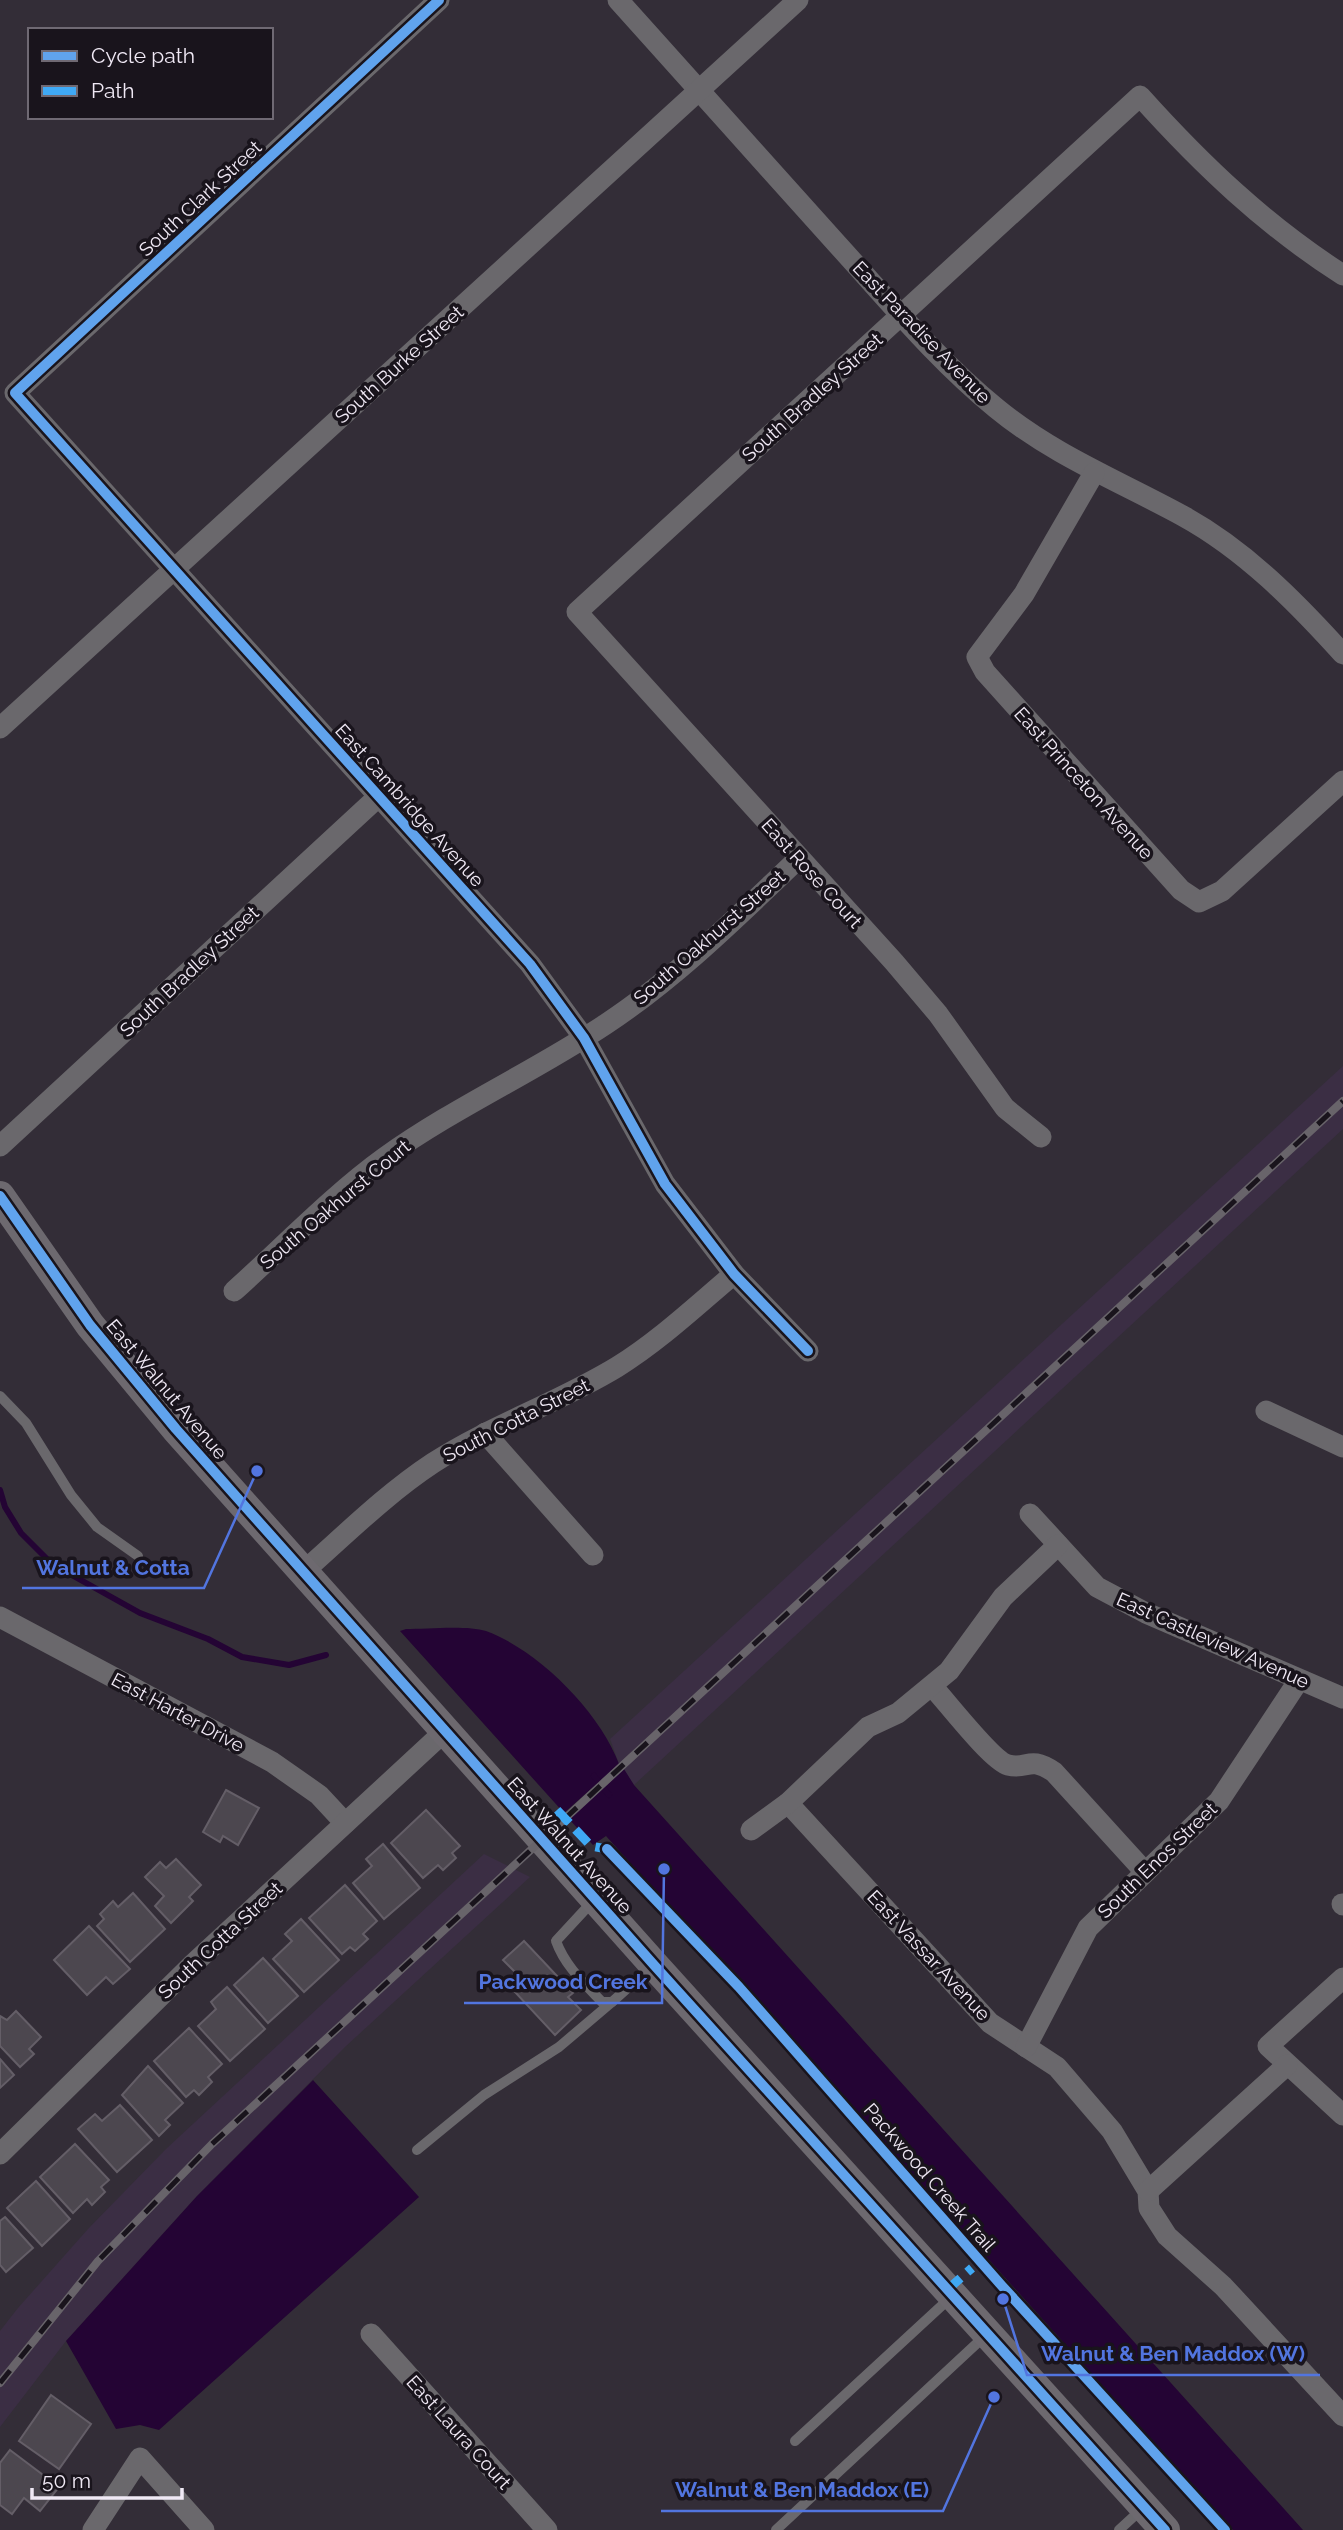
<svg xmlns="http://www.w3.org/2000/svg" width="1343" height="2530" font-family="Raleway,sans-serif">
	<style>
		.built { fill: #3b2e44 }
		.water { fill: #240434 }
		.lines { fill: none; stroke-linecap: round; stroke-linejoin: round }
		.stream { stroke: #240434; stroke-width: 6 }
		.building { fill: #4c474f; stroke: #645e67; stroke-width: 2 }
		.service { stroke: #6a686c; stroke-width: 10 }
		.minor { stroke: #6a686c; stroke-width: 21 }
		.secondary { stroke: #6d696f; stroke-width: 30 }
		.rail-casing { stroke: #68646a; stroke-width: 8 }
		.rail { stroke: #19141c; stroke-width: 5; stroke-dasharray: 16; stroke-linecap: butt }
		.quiet { stroke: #3fa9f5; stroke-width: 9; stroke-dasharray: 18 9; stroke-linecap: butt }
		.cycleway-casing { stroke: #19141c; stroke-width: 15 }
		.cycleway { stroke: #60a3ed; stroke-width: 10 }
		.labels { text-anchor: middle; stroke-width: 7; stroke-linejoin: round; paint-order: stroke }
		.street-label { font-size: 19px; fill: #f0e9f5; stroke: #19141c }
		.leader { fill: none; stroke: #5275df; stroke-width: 2.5 }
		.callout-dot { fill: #5275df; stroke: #19141c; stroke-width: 2.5 }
		.callout-label { font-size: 21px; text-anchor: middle; font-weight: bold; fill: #5275df; stroke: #19141c; stroke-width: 7; stroke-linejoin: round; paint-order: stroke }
	</style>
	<rect width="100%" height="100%" fill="#332d37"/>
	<g class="built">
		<path d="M1343 1066V1129L634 1785 619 1764 610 1739Z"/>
		<path d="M484 1854 530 1877 345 2047 197 2196 66 2341 0 2427V2331L18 2308 88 2229 166 2149Z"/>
	</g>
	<g class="water">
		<path d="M406 1629C426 1629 468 1625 486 1631 538 1650 600 1712 619 1764L564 1813 400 1631Z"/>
		<path d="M624 1769 634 1785 1303 2530H1233L606 1836 593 1845 569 1819Z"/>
		<path d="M313 2080 419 2197 159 2430 140 2425 116 2429 66 2341 197 2196Z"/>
	</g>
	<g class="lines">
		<g class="stream">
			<path d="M0 1490 5 1507 21 1533 52 1564 140 1613 208 1639 242 1657 289 1665 326 1655"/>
			<path d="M594 1776 609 1795"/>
		</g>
	</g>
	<g class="building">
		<path d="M226 1790 259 1808 238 1845 223 1836 220 1842 203 1832Z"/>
		<path d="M426 1810 460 1846 452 1853 456 1858 443 1870 438 1865 423 1878 391 1843Z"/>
		<path d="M383 1844 420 1888 384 1919 353 1883 372 1866 366 1859Z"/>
		<path d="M176 1859 201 1885 189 1897 193 1901 171 1923 155 1906 164 1896 145 1877 160 1862 166 1868Z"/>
		<path d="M345 1885 377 1921 363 1934 368 1939 355 1951 350 1947 342 1954 309 1918Z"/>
		<path d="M133 1893 165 1929 130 1962 97 1926 104 1919 100 1914 113 1901 118 1907Z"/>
		<path d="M301 1919 339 1960 304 1992 273 1959 292 1941 285 1934Z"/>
		<path d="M89 1926 130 1969 113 1984 106 1977 87 1995 54 1960Z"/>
		<path d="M524 1941 573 1993 568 1997 581 2010 555 2035 515 1992 525 1982 503 1960Z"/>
		<path d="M263 1958 298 1996 268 2023 234 1985Z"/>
		<path d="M227 1987 265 2029 230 2061 198 2026 216 2009 211 2002Z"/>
		<path d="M16 2011 41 2037 29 2049 34 2054 20 2067 0 2046V2016L7 2020Z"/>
		<path d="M189 2028 222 2064 208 2077 212 2082 199 2095 194 2090 186 2097 154 2061Z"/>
		<path d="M0 2059 14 2075 0 2088Z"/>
		<path d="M148 2066 183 2103 165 2120 170 2125 159 2136 122 2095Z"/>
		<path d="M120 2105 152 2140 117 2172 78 2129 95 2114 102 2121Z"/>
		<path d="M75 2144 109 2180 101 2187 105 2192 92 2205 87 2199 73 2213 40 2177Z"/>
		<path d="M36 2181 70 2219 42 2246 7 2208Z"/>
		<path d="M5 2217 33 2248 6 2272 0 2265V2221Z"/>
		<path d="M51 2395 91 2424 59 2469 19 2441Z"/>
		<path d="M10 2450 59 2487 40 2511 24 2498 12 2514 0 2505V2463Z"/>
	</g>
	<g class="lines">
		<g class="service">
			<path d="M0 1396 26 1423 71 1495 97 1527 138 1556"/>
			<path d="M593 1901 556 1941C565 1966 584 1983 602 2002H612L651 1967"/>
			<path d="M417 2150 484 2095 559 2047 612 2002"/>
			<path d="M795 2441 950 2298"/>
			<path d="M776 2530 987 2334"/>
			<path d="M1119 2530 1143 2508"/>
		</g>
		<g class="minor">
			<path d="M439 0 15 393 530 964 584 1038 665 1184 734 1274 808 1351"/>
			<path d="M618 0C691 81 764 163 837 244 888 300 937 360 996 408 1053 455 1119 481 1183 516 1245 550 1296 602 1343 654"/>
			<path d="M1094 473 1024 594 977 657 985 672 1181 890 1199 902 1222 891 1343 781"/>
			<path d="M0 728 798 0"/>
			<path d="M1041 1137 1005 1108 938 1014 894 962 577 612 1140 96C1202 165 1265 225 1343 275"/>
			<path d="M0 1146 378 797"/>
			<path d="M234 1291C281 1249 334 1194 384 1158 455 1107 534 1072 606 1024 677 977 737 917 798 859"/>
			<path d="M1266 1411 1343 1447"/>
			<path d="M485 1433 593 1555"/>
			<path d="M1030 1514 1097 1587 1146 1613 1343 1698"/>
			<path d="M303 1572C345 1535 386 1494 433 1463 492 1425 558 1403 617 1367 659 1341 696 1306 734 1274"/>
			<path d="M0 1617 272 1762 319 1795 345 1823"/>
			<path d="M932 1686C946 1701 992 1761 1008 1765 1029 1770 1028 1755 1054 1772L1145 1872"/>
			<path d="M788 1803 990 2023 1057 2067 1112 2131 1148 2191 1149 2208 1167 2236 1223 2286 1343 2416"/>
			<path d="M751 1830 788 1803 868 1727 898 1713 949 1671 1003 1597 1058 1545"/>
			<path d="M1342 1904 1343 1905"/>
			<path d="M1343 1978 1268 2046 1343 2115"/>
			<path d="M1026 2047 1088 1928 1219 1801 1299 1680"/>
			<path d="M0 2154 192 1965 445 1731"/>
			<path d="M1148 2191 1287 2065"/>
			<path d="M371 2334 547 2530"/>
			<path d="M93 2530 140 2458 204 2530"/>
		</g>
		<path class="secondary" d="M0 1196 90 1325 176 1429 654 1965 1165 2530"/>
		<g class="rail-casing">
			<path id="rail" d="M0 2383 98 2261 212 2144 1343 1101"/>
		</g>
		<use href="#rail" class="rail"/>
		<g class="quiet">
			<path d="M557 1810 591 1846 607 1849"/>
			<path d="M947 2290 972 2268"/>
		</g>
		<g class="cycleway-casing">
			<g id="cycleway">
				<path d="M439 0 15 393 530 964 584 1038 665 1184 734 1274 808 1351"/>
				<path d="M0 1196 90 1325 176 1429 654 1965 1165 2530"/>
				<path d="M607 1849 739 1987 1002 2286 1225 2530"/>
			</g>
		</g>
		<use href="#cycleway" class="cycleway"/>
	</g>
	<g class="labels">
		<g class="street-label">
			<text transform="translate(200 198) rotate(-43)" y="7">South Clark Street</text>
			<text transform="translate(922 332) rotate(46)" y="7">East Paradise Avenue</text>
			<text transform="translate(399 364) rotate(-42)" y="7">South Burke Street</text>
			<text transform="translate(812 397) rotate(-42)" y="7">South Bradley Street</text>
			<text transform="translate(1084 783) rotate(48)" y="7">East Princeton Avenue</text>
			<text transform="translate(410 805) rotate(48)" y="7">East Cambridge Avenue</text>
			<text transform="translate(812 873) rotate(48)" y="7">East Rose Court</text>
			<text transform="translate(709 937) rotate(-41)" y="7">South Oakhurst Street</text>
			<text transform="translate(189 971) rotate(-43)" y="7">South Bradley Street</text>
			<text transform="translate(335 1204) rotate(-40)" y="7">South Oakhurst Court</text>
			<text transform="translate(167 1389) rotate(50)" y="7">East Walnut Avenue</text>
			<text transform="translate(516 1420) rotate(-27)" y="7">South Cotta Street</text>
			<text transform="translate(1213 1640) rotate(24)" y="7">East Castleview Avenue</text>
			<text transform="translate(178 1712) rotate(28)" y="7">East Harter Drive</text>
			<text transform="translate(570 1845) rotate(48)" y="7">East Walnut Avenue</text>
			<text transform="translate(1157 1860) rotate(-44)" y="7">South Enos Street</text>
			<text transform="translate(220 1940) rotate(-43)" y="7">South Cotta Street</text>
			<text transform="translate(929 1955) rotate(47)" y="7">East Vassar Avenue</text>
			<text transform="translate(930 2177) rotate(49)" y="7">Packwood Creek Trail</text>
			<text transform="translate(459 2432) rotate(48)" y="7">East Laura Court</text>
		</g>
	</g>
	<path class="leader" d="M257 1471L204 1588H22M664 1869L662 2003H464M1003 2299L1027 2375H1320M994 2397L943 2511H661"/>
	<g class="callout-dot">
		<circle cx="257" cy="1471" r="7"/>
		<circle cx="664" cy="1869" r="7"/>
		<circle cx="1003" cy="2299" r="7"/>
		<circle cx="994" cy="2397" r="7"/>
	</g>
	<g class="callout-label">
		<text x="113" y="1575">Walnut &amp; Cotta</text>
		<text x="563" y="1989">Packwood Creek</text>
		<text x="1173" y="2361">Walnut &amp; Ben Maddox (W)</text>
		<text x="802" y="2497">Walnut &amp; Ben Maddox (E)</text>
	</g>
	<rect x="28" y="28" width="245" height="91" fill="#19141c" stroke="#6f6973" stroke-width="2"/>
	<rect x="42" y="51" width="35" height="10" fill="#60a3ed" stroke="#6f6973" stroke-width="2"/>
	<text x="91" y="63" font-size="21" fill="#f0e9f5">Cycle path</text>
	<rect x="42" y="86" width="35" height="10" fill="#3fa9f5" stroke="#6f6973" stroke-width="2"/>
	<text x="91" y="98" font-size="21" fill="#f0e9f5">Path</text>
	<path d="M32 2488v10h150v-10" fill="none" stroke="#f0e9f5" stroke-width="3.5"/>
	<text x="42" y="2488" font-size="21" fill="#f0e9f5" stroke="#19141c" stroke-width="5" paint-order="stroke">50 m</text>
</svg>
